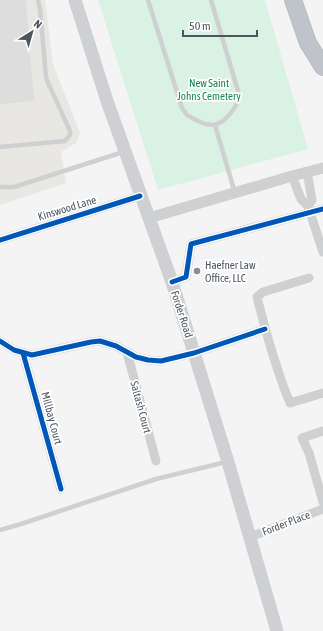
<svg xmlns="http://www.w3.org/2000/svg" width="323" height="631" font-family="'Asap Condensed',sans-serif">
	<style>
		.commercial { fill: #e8e7e3 }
		.green { fill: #d9f2e3 }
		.building { fill: #ddddde }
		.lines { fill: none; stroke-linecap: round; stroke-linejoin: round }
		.motorway-casing { stroke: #b9bec3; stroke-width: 18 }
		.service { stroke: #ced0d2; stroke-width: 4.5 }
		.minor { stroke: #ced0d2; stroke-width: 9 }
		.tertiary { stroke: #ced0d2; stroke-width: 11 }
		.secondary { stroke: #ced0d4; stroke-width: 13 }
		.motorway { stroke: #bec4c9; stroke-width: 16 }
		.cycleway-casing { stroke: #fff; stroke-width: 8 }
		.cycleway { stroke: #0057b8; stroke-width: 5 }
		.poi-dot { fill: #868d94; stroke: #fff; stroke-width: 1.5 }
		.labels { text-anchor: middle; stroke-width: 3.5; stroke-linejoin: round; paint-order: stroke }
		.park-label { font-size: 11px; fill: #17864f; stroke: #fff }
		.street-label { font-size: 11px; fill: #4a5661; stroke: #fff }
		.poi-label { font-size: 11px; fill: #4a5661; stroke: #fff; text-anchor: start }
	</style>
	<rect width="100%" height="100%" fill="#f4f4f4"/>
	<path class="commercial" d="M0 0H45L53 64 80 133 76 143 61 152 66 183 0 205Z"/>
	<path class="green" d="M98 0H265L308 149 158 190Z"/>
	<path class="building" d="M0 0H26L34 101 0 104Z"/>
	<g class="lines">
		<g class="motorway-casing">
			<path id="motorway" d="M293 0 308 43 323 67"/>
		</g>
		<g class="service">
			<path d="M148 0 182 108 187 115 196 120 205 124 215 125 223 121 230 114 237 104 238 91 211 0"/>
			<path d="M215 125 235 193"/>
			<path d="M0 147 65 141 70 135V131L49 85 46 77 40 9 38 0"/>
			<path d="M0 187H14L123 152"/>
			<path d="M0 530 21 524 156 479 226 462"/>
		</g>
		<g class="minor">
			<path d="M307 172 312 200 308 206"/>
			<path d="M292 176 301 199 308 206 323 252"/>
			<path d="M0 240 140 196"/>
			<path d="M309 278 263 292 257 297C266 333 276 369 290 403L323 393"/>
			<path d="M172 282 186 277 191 244 323 209"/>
			<path d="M0 341 14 350 32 355 91 342 100 341 116 346 136 357 148 360 161 361 194 353 265 329"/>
			<path d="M127 352 156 461"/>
			<path d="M23 353 61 489"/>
			<path d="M323 431 302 438 309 453 323 502"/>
			<path d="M250 537 323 509"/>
		</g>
		<path class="tertiary" d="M149 218 292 176 323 168"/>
		<path class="secondary" d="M75 0 107 101 172 282 228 462 277 631"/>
		<use href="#motorway" class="motorway"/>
		<g class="cycleway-casing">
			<g id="cycleway">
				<path d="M0 240 140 196"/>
				<path d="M172 282 186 277 191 244 323 209"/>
				<path d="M0 341 14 350 32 355 91 342 100 341 116 346 136 357 148 360 161 361 194 353 265 329"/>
				<path d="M23 353 61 489"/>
			</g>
		</g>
		<use href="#cycleway" class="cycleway"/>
	</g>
	<circle class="poi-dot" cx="197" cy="271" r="4"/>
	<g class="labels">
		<g class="park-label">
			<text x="209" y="87">New Saint<tspan x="209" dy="13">Johns Cemetery</tspan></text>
		</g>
		<g class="street-label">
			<text transform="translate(67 208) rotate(-17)" y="4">Kinswood Lane</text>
			<text transform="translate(182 314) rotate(72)" y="4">Forder Road</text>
			<text transform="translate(141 407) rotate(75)" y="4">Saltash Court</text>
			<text transform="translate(52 418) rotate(75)" y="4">Millbay Court</text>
			<text transform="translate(286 523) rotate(-21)" y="4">Forder Place</text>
		</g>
		<g class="poi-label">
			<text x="205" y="269">Haefner Law<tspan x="205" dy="13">Office, LLC</tspan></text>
		</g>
	</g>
	<g transform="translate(32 32) rotate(37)" stroke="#ffffff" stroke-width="3" paint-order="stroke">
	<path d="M0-3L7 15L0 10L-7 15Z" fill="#4a5661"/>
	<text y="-6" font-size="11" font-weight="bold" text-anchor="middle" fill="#4a5661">N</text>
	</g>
	<path d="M183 30v6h74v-6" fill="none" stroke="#4a5661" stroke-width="2"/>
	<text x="189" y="30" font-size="12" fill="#4a5661" stroke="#ffffff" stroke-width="3" paint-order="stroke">50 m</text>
</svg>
